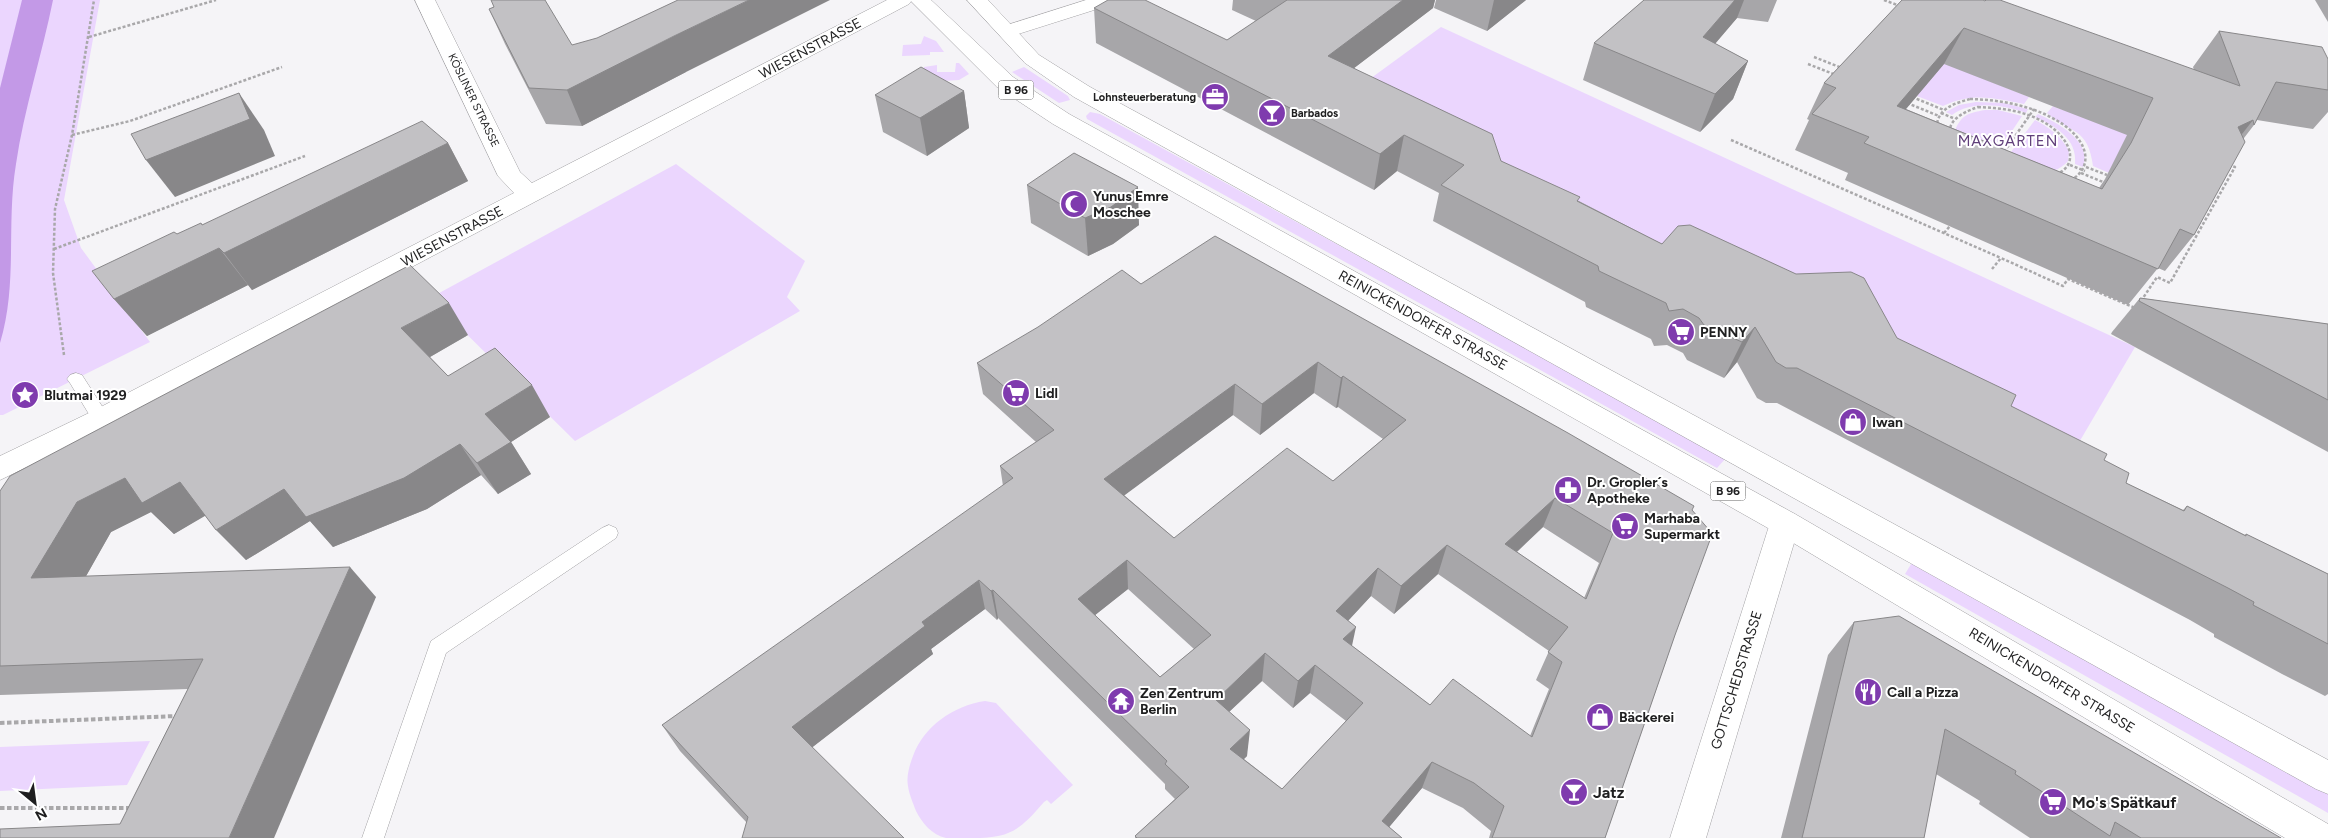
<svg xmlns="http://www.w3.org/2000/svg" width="2328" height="838" font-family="Figtree,sans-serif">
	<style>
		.green { fill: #ebd6fe }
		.water { fill: #c399e7 }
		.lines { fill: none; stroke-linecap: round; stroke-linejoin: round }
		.service-casing { stroke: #a1a0a3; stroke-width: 1 }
		.minor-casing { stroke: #a1a0a3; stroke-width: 1 }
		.primary-casing { stroke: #a1a0a3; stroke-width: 1 }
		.path-far1 { stroke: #a9a8aa; stroke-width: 2.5; stroke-dasharray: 3 2; stroke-linecap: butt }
		.path { stroke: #a9a8aa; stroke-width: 4; stroke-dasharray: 4.5 2.5; stroke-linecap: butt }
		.service { fill: #fff; fill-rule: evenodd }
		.minor { fill: #fff; fill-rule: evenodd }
		.primary { fill: #fff; fill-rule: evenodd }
		.wall { fill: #a7a6a9; fill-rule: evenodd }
		.shaded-wall { fill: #888789 }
		.building { fill: #c2c1c4; stroke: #888789; fill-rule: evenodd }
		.labels { text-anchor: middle; stroke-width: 4; stroke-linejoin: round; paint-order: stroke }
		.far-poi-label { font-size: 11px; font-weight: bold; fill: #1f1f20; stroke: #fff; text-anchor: end }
		.far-street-label { font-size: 11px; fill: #1f1f20; stroke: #fff }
		.shield { fill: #fff; stroke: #626263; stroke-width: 1 }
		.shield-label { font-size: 12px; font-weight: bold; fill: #1f1f20 }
		.street-label { font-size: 14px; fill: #1f1f20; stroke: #fff }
		.poi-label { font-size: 14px; font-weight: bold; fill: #1f1f20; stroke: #fff; text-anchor: start }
		.neighbourhood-label { font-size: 15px; letter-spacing: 1px; fill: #603f7a; stroke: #fff }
		.near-poi-label { font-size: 16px; font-weight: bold; fill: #1f1f20; stroke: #fff; text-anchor: start }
	</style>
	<rect width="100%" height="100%" fill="#f5f4f7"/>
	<g class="green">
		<path d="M0 0H100L64 200 81 248 150 342 3 415H0Z"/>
		<path d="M1441 27 2135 347 2071 456 1352 92Z"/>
		<path d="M924 36 936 41 944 52H930V55L902 56 903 45 921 44Z"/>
		<path d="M1946 61 1972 74 2029 97 2024 104C1994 98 1972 92 1943 106L1888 85H1926Z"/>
		<path d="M956 63H959L969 74 959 80 942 81V78H923L924 67 937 65V72H955Z"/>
		<path d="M1024 67 1068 96 1070 100 1059 103 1012 72Z"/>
		<path d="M1976 102 2004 103 2028 109 2026 113C2004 105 1972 100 1952 115L1946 112 1959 105Z"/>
		<path d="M2053 106 2057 108 2143 134 2109 173 2093 166C2088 127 2071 134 2047 113Z"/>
		<path d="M1985 110H1998L2022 116 1990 164 1954 133C1960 116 1967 113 1985 110Z"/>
		<path d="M1090 112 1100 114 1726 458 1717 468 1087 119 1086 116Z"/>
		<path d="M2038 114C2056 122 2093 141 2083 167L2075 164C2078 139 2055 126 2035 117Z"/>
		<path d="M2035 120C2049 127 2062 137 2069 151L2068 161C2051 181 2021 171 1999 168Z"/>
		<path d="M676 164 805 261 787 297 800 311 575 441 430 298Z"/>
		<path d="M1913 561 2328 791V813L1905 574Z"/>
		<path d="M985 701 996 703 1073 785 1051 804 1047 800 1044 802C1020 830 1010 838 973 838 964 838 954 838 946 838 932 835 922 823 916 811 913 803 909 794 908 786 906 776 910 764 913 756 924 726 953 706 985 701Z"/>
		<path d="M150 741 127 785 0 791V747Z"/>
	</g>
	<path class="water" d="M22 0H53C42 55 24 109 16 164 6 224 18 284 0 343V88Z"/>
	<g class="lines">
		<g class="service-casing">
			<g id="service">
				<path d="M76 373 82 375 107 414 110 419 107 424 101 426 95 424 70 383 67 379 70 375Z"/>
				<path d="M609 525 616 528 618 533 616 538 446 653 384 838H362L431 641 602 528Z"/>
			</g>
		</g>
		<g class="minor-casing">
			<g id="minor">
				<path d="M415 0H435L520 172 532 183 887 0H912L909 4 111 426 0 480V456L91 412 514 193 498 176Z"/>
				<path d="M1086 0H1116L1113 4 1015 35 1008 37 1001 35 998 31 1001 27Z"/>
				<path d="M1785 511 1795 514 1800 523 1706 838H1670L1770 523 1775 514Z"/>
			</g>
		</g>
		<g class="primary-casing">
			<g id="primary">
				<path d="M910 0H931L1013 77 1069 114 1795 514 2328 824V838H2285L1775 532 1053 124 997 87Z"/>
				<path d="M967 0H988L1039 55 1090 87 2328 760V794L2316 789 1074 97 1025 63Z"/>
			</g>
		</g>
		<g class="path-far1">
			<path d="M1884 0 1900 6"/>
			<path d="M89 37 216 0"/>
			<path d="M1814 57 1842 68"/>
			<path d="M1808 64 1836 75"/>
			<path d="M1912 97 1944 110"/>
			<path d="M1970 99C2003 100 2036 106 2064 125 2103 154 2085 188 2040 186 2009 185 1935 163 1937 125 1938 108 1956 103 1970 99Z"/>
			<path d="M1907 103 1939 116"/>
			<path d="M1978 107C2002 108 2027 111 2047 124 2079 145 2080 177 2036 178 2000 179 1902 133 1978 107Z"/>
			<path d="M1941 113 1953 118"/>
			<path d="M72 135 130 121 282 67"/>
			<path d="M1731 140 2001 258"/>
			<path d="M2004 152 2034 109"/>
			<path d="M2070 165 2085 171"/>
			<path d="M2086 167 2107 175"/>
			<path d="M2081 173 2103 182"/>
			<path d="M1944 233 1950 226"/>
			<path d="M54 249 305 156"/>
			<path d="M1992 269 2001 258 2063 286 2068 279 2135 308"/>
			<path d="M2141 301 2157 277 2170 283 2235 167 2230 165"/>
			<path d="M64 355 53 273 55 209 72 135 94 0"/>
		</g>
		<g class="path">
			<path d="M0 723 177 716"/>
			<path d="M0 808H130"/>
		</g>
		<use href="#service" class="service"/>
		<use href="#minor" class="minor"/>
		<use href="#primary" class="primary"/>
	</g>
	<g class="wall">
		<path d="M1233 0H1435L1433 8 1354 68 1501 161 1579 201 1662 244 1897 338 2011 406 2104 460 2126 483 2183 510 2187 506 2245 535 2246 534 2328 574V694L2325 696 2282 674 2214 637V634L2190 620 1777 403H1766L1757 398 1737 362 1724 378 1687 360 1683 353 1667 345 1654 346 1651 339 1586 307 1585 302 1433 221 1439 193 1397 171 1374 190 1096 43 1094 8 1227 40 1256 21 1232 10Z"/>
		<path d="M1436 0H1526L1487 31 1434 8Z"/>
		<path d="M1644 0H1777L1768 22 1737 18 1715 44 1748 61 1733 99 1700 132 1583 80 1594 43Z"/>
		<path d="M1902 0 2194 70 2193 67 2219 31 2328 59V112L2313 129 2257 120 2254 125 2244 138 2194 235 2165 271 2158 268 2128 305 1845 180 1848 173 1795 150 1809 120 1807 119 1824 83ZM1944 64 2127 135 2105 179 2099 188 1906 109Z"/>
		<path d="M2315 0H2328V22Z"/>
		<path d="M494 7 572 45 686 72 582 126 546 124 505 44 489 9Z"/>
		<path d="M964 91 969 128 927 156 883 132 875 95Z"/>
		<path d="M448 143 468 181 252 290 248 285 147 336 114 299 177 234 202 225Z"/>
		<path d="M1027 185 1139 225 1113 244 1088 256 1031 223Z"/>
		<path d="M1141 284 1692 510 1675 635 1605 838H1489L1491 831 1463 808 1422 788 1389 827 1402 838H1135V836L1175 799 1165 789V784L998 618 997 620 985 609 931 649 933 654 812 747 747 823 680 751 662 725 1003 486 1000 466 1036 442 983 394 977 363ZM1314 393 1336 408 1338 407 1383 439 1333 481 1174 538 1124 495 1233 415 1260 435ZM1543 527 1599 563 1584 598 1517 552ZM1438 574 1549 651 1536 680 1549 689 1530 736 1430 705 1352 646 1348 621 1371 596 1394 614ZM1128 589 1194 649 1160 677 1095 615ZM1262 681 1293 708 1310 693 1346 721 1282 789 1244 759 1247 756 1229 712Z"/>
		<path d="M2140 298 2328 324V452L2111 334 2112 332Z"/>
		<path d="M468 335 430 357 448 376 550 417 511 442 531 474 498 494 481 475 427 509 333 547 310 521 246 560 205 515 174 534 151 512 111 532 86 576 376 597 120 824 188 689 0 695V491Z"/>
		<path d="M1854 622 2281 838H2030L1979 804 1980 801 1936 774 1924 838H1781L1828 655Z"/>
	</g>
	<g class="shaded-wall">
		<path d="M749 0H830L686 72 582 126 567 90 674 36Z"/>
		<path d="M1403 0H1435L1433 8 1324 91 1328 56Z"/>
		<path d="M1494 0H1526L1487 31Z"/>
		<path d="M1735 0H1744L1737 18 1689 74 1703 37Z"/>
		<path d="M1964 28 1944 64 1878 142 1897 106Z"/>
		<path d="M1748 61 1733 99 1700 132 1715 94Z"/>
		<path d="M964 91 969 128 927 156 920 118Z"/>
		<path d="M239 93 264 130 275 156 175 197 146 160Z"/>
		<path d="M2253 120 2224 157 2238 127Z"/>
		<path d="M1404 135 1397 171 1374 190 1380 154Z"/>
		<path d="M448 143 468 181 252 290 224 253Z"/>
		<path d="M1138 187 1139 225 1113 244 1088 256 1085 218Z"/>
		<path d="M219 248 248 285 147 336 114 299Z"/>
		<path d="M449 303 468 335 423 361 401 328Z"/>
		<path d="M1755 327 1737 362 1724 378 1742 342Z"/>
		<path d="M1318 362 1314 393 1260 435 1262 404Z"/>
		<path d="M1343 376 1338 407 1336 408 1341 378Z"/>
		<path d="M1235 384 1233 415 1106 509 1104 479Z"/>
		<path d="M532 385 550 417 505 446 485 414Z"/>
		<path d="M511 442 531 474 498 494 477 463Z"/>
		<path d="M460 444 481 475 427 509 333 547 310 521 246 560 216 530 284 489Z"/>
		<path d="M125 478 180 482 210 513 174 534 151 512 111 532 68 608 31 578 77 502Z"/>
		<path d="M1555 498 1543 527 1494 573 1505 544Z"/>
		<path d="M1447 545 1438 574 1394 614 1401 586Z"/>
		<path d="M1127 560 1128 589 1080 627 1078 599Z"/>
		<path d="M350 567 376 597 274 838H229Z"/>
		<path d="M1378 568 1371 596 1331 639 1336 611Z"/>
		<path d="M979 580 985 609 931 649 933 654 805 753 792 727 922 622Z"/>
		<path d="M993 590 998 618 997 620 991 591Z"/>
		<path d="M1356 627 1350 655 1343 639Z"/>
		<path d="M1265 653 1262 681 1214 726 1216 700Z"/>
		<path d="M1315 665 1310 693 1293 708 1298 681Z"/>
		<path d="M1250 730 1247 756 1228 774 1230 749Z"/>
		<path d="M1432 762 1422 788 1380 838 1382 821Z"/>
	</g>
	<g class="building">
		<path d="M491 0H545L572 45 597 38 678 0H749L674 36 567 90 529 88 489 9 494 7Z"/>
		<path d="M1108 0H1145L1227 40 1287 0H1403L1328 56 1492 134 1501 161 1580 197 1577 201 1662 244 1678 226 1690 225 1796 274 1851 272 1864 278 1897 338 2016 395 2011 406 2107 454 2104 460 2129 473 2126 483 2184 511 2187 506 2246 536V534L2328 574V644L2253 605 2254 602 2228 588 1797 368H1786L1776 362 1755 327 1742 342 1704 325 1699 318 1683 309 1669 311 1666 303 1599 271 1598 266 1441 185 1464 165 1404 135 1380 154 1094 8Z"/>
		<path d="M1644 0H1735L1703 37 1748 61 1715 94 1594 43Z"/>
		<path d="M1902 0H1983L1985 1 1986 0H2000L2240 86 2219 31 2322 47 2328 59V90L2276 82 2254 125 2253 120 2238 127 2245 142 2194 235 2180 229 2158 269 1864 143 1869 137 1812 114 1836 88 1824 83ZM1964 28 2153 98 2131 143 2102 189 1897 106Z"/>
		<path d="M921 67 964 91 920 118 875 95Z"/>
		<path d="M239 93 250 119 146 160 131 134Z"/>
		<path d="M422 121 448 143 224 253 219 248 114 299 92 271 174 232 177 234 201 223 202 225Z"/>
		<path d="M1074 153 1138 187 1111 207 1085 218 1027 185Z"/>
		<path d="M1215 236 1568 433 1694 506 1692 510 1710 531V540L1675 635 1605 838H1492L1504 806 1474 783 1432 762 1382 821 1402 838H1137L1135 836 1189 787 1165 764 1167 761 993 590 991 591 979 580 922 622 925 626 792 727 904 838H742L748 817 662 725 1013 478 1000 466 1054 430 977 363 1038 327 1122 270 1141 284ZM1318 362 1341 378 1343 376 1406 420 1333 481 1287 448 1174 538 1104 479 1235 384 1262 404ZM1555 498 1613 533 1586 599 1505 544ZM1447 545 1568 627 1548 652 1562 662 1532 737 1453 679 1430 705 1343 639 1356 627 1336 611 1378 568 1401 586ZM1127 560 1211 635 1160 677 1078 599ZM1265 653 1298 681 1315 665 1363 703 1282 789 1230 749 1250 730 1216 700Z"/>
		<path d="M410 265 449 303 401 328 448 376 495 348 532 385 485 414 511 442 477 463 460 444 404 478 306 517 284 489 216 530 180 482 142 503 125 478 77 502 31 578 350 567 229 838H0V829L120 824 203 659 0 666V491L10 476Z"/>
		<path d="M2140 298 2328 324V400L2139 301Z"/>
		<path d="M1899 616 2281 838H2141L2115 822 2110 836 2015 774 2016 771 1945 729 1924 838H1802L1854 622Z"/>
	</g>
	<defs>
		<g id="office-disc" transform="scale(1.4375)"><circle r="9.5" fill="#7f3bae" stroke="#fff"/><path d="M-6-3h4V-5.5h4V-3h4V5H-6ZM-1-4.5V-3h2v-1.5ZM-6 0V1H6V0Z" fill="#fff"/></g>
		<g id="bar-disc" transform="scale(1.4375)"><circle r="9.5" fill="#7f3bae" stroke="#fff"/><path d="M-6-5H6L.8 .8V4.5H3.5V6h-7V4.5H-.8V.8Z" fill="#fff"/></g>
		<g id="mosque-disc" transform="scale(1.4375)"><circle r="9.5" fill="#7f3bae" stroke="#fff"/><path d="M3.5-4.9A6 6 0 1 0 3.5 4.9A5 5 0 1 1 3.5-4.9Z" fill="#fff"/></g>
		<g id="supermarket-disc" transform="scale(1.4375)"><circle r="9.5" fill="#7f3bae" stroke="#fff"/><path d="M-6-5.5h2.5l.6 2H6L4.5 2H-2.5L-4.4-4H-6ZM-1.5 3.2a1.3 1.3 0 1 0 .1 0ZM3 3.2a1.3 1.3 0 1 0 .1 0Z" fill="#fff"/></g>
		<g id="sight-disc" transform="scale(1.4375)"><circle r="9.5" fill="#7f3bae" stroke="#fff"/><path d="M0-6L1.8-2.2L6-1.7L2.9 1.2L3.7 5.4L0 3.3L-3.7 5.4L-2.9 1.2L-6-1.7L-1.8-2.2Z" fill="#fff"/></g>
		<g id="shop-disc" transform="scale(1.4375)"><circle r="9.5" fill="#7f3bae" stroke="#fff"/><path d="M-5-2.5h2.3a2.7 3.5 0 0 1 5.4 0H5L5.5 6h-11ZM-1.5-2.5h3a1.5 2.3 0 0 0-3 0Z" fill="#fff"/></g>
		<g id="pharmacy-disc" transform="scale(1.4375)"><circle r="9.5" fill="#7f3bae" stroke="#fff"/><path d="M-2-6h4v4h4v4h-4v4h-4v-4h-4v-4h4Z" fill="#fff"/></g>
		<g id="restaurant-disc" transform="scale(1.4375)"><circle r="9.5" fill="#7f3bae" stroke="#fff"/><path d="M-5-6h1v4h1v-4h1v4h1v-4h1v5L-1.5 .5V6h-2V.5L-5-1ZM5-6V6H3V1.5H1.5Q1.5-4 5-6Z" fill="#fff"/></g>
		<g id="temple-disc" transform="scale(1.4375)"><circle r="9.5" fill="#7f3bae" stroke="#fff"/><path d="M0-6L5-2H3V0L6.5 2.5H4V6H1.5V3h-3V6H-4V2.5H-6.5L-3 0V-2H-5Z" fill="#fff"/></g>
	</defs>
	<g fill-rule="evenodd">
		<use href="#office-disc" x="1215" y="97"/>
		<use href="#bar-disc" x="1272" y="113"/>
		<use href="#mosque-disc" x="1074" y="204"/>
		<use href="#supermarket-disc" x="1681" y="332"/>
		<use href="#supermarket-disc" x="1016" y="393"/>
		<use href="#sight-disc" x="25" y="395"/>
		<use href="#shop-disc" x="1853" y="422"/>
		<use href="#pharmacy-disc" x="1568" y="490"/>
		<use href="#supermarket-disc" x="1625" y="526"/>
		<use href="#restaurant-disc" x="1868" y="692"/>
		<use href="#temple-disc" x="1121" y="701"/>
		<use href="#shop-disc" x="1600" y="717"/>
		<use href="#bar-disc" x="1574" y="792"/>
		<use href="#supermarket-disc" x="2053" y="802"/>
	</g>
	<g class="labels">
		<g class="far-poi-label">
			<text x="1196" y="101">Lohnsteuerberatung</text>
			<text x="1291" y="117" text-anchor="start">Barbados</text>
		</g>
		<g class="far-street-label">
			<text transform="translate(474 100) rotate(64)" y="4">KÖSLINER STRASSE</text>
		</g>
		<g class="shield">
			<rect x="998.5" y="80.5" width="35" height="19" rx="4"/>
			<rect x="1710.5" y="481.5" width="35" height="19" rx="4"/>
		</g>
		<g class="shield-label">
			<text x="1016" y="94">B 96</text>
			<text x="1728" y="495">B 96</text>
		</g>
		<g class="street-label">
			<text transform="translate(810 48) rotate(-28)" y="5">WIESENSTRASSE</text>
			<text transform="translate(452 236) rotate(-28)" y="5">WIESENSTRASSE</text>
			<text transform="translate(1423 320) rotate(29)" y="5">REINICKENDORFER STRASSE</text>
			<text transform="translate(1736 680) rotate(-73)" y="5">GOTTSCHEDSTRASSE</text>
			<text transform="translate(2052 680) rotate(31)" y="5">REINICKENDORFER STRASSE</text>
		</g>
		<g class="poi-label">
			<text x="1093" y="201">Yunus Emre<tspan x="1093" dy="16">Moschee</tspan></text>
			<text x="1700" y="337">PENNY</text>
			<text x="1035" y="398">Lidl</text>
			<text x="44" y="400">Blutmai 1929</text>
			<text x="1872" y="427">Iwan</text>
			<text x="1587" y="487">Dr. Gropler´s<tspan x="1587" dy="16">Apotheke</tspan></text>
			<text x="1644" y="523">Marhaba<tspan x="1644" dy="16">Supermarkt</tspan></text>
			<text x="1887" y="697">Call a Pizza</text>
			<text x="1140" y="698">Zen Zentrum<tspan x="1140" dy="16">Berlin</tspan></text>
			<text x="1619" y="722">Bäckerei</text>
		</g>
		<g class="neighbourhood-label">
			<text x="2008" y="146">MAXGÄRTEN</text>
		</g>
		<g class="near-poi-label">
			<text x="1593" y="798">Jatz</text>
			<text x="2072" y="808">Mo's Spätkauf</text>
		</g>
	</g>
	<g transform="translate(35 803) rotate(151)" stroke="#ffffff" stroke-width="4" paint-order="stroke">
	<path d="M0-4L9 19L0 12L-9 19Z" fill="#1f1f20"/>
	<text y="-8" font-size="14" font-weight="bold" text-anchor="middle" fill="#1f1f20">N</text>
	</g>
</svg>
